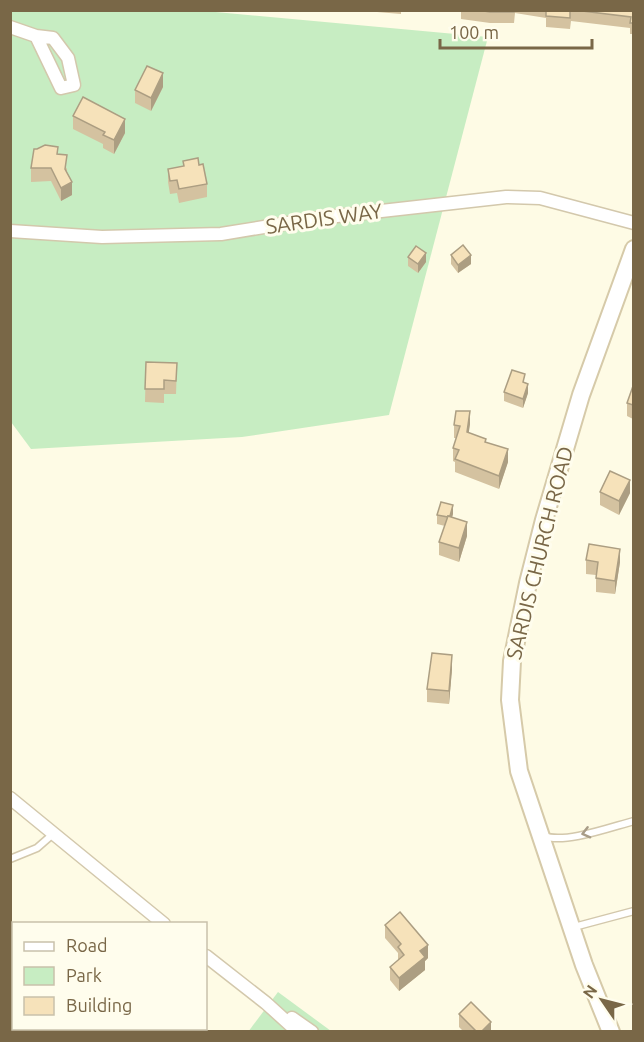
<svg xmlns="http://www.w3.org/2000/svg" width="644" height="1042" font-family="Ubuntu,sans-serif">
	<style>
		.green { fill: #c7edc2 }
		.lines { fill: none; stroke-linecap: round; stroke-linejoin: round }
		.lane-casing { stroke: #d3c8ac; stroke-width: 9 }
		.street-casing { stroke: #d3c8ac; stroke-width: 15 }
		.secondary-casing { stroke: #d6caa9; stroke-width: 20 }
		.lane { stroke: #fff; stroke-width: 6 }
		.street { stroke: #fff; stroke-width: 12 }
		.secondary { stroke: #fff; stroke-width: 16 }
		.wall { fill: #d4c2a0 }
		.shaded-wall { fill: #ac9e82 }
		.building { fill: #f6e2ba; stroke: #ac9e82; stroke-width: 1.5 }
		.oneway { stroke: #a89c87 }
		.labels { text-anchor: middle; stroke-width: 6; stroke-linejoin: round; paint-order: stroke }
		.street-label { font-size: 21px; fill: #796747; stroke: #fffded }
	</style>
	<rect width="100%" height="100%" fill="#fefbe5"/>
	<g class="green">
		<path d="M11 11H205L488 37 389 415 242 437 31 449 11 422Z"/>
		<path d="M278 992 331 1031 248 1032Z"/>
	</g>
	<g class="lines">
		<g class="lane-casing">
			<g id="lane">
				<path d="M544 836C565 844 611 827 634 821"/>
				<path d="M10 859 37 848 53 834"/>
				<path d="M574 927 634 911"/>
				<path d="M144 1028 149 1032"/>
				<path d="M197 1032 199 1028"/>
			</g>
		</g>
		<g class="street-casing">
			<g id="street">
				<path d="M10 27 36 36 53 38 68 58 74 85 61 88 36 36"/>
				<path d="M10 231 102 237 221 234 319 218 506 197 540 198 634 223"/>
				<path d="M10 798 164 924"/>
				<path d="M206 956 266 1003 298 1032"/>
				<path d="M292 1018 312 1032"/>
			</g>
		</g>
		<g class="secondary-casing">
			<path id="secondary" d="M611 1032 584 965 519 771 510 700 512 661 528 583 544 520 581 395 634 249"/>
		</g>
		<use href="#lane" class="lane"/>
		<use href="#street" class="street"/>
		<use href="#secondary" class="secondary"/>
	</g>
	<g class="wall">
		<path d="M377 10H401V14L377 12Z"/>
		<path d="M453 10H633V34H630V28L571 21 570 29 546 27V18L515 13 514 23H490L461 19V11Z"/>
		<path d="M163 87 151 111 135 103V90Z"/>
		<path d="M73 116 125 133 114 154 103 148V144L73 129Z"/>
		<path d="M58 154 67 169V172L72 195 61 201 51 181 31 182V168Z"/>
		<path d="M183 161 199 165 207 184V197L179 203 177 193 170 194 168 182V169L183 166Z"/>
		<path d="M451 255 471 264 458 273 451 264Z"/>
		<path d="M408 257 426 262 418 273 408 266Z"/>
		<path d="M146 362 177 363 176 394H164V403L145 402Z"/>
		<path d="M525 383 528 393 523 408 504 401V392Z"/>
		<path d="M633 386V419L627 416V403Z"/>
		<path d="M470 424 468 433 486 442 508 462 499 489 455 472V462L453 461V448L456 438H454V425Z"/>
		<path d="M600 492 630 493 619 515 600 505Z"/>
		<path d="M453 514 452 517 467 536 459 562 439 555V542L445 526 437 524V515Z"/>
		<path d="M586 560 620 562 615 594 596 592V575L586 574Z"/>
		<path d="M452 669 449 704 427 702V689Z"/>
		<path d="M385 925 428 958 425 961V970L399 991 390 980V967L398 961V953L385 938Z"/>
		<path d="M14 946V1029H73L70 1032H10V948Z"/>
		<path d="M459 1014 491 1032H464L459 1027Z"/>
	</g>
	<g class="shaded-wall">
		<path d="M163 73V87L151 111V98Z"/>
		<path d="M125 119V133L114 154V140Z"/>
		<path d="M72 182V195L61 201V188Z"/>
		<path d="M426 253V262L418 273V264Z"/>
		<path d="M471 255V264L458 273V265Z"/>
		<path d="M528 384V393L523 408V399Z"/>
		<path d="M470 411V424L467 445V432Z"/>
		<path d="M508 449V462L499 489V476Z"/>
		<path d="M630 480V493L619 515V501Z"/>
		<path d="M453 505V514L449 527V518Z"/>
		<path d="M467 522V536L459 562V548Z"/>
		<path d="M620 549V562L615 594V581Z"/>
		<path d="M452 655V669L449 704V691Z"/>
		<path d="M428 945V958L425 961V970L399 991V978L420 951Z"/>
		<path d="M491 1022V1032H481Z"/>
		<path d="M52 1029H73L70 1032H52Z"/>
	</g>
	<g class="building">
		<path d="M477 10H514V12H490Z"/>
		<path d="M546 10H570V18L546 16Z"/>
		<path d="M574 10H633V23H630L631 17Z"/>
		<path d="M147 66 163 73 151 98 135 90Z"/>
		<path d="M83 97 125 119 114 140 103 135 105 132 73 116Z"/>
		<path d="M45 145 58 147 57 154 67 155 65 169 72 182 61 188 51 168H31L34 149H37Z"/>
		<path d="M198 158 199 165 203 164 207 184 179 189 177 180 170 181 168 169 184 166 183 161Z"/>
		<path d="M463 245 471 255 458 265 451 255Z"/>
		<path d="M416 246 426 253 418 264 408 257Z"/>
		<path d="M146 362 177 363 176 381 164 380V389H145Z"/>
		<path d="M512 370 525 374 523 382 528 384 523 399 504 392Z"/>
		<path d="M633 386V405L627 403Z"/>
		<path d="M456 411H470L467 432 486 439 485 442 508 449 499 476 455 459 459 450 453 448 460 426 454 425Z"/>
		<path d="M610 471 630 480 619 501 600 492Z"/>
		<path d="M441 502 453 505 450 516H448V517L437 515Z"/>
		<path d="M448 516 467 522 459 548 439 542Z"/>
		<path d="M589 544 620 549 615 581 596 578 598 562 586 560Z"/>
		<path d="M432 653 452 655 449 691 427 689Z"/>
		<path d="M400 912 428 945 420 951 425 957 399 978 390 967 404 955 398 947 401 944 385 925Z"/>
		<path d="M14 946V1023L10 1021V948Z"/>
		<path d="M471 1002 491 1022 481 1032H477L459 1014Z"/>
	</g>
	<defs><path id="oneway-chevron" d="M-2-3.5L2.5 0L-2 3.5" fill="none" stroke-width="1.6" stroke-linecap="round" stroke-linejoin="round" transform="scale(1.5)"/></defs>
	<use class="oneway" href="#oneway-chevron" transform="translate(586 833) rotate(166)"/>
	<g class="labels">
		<g class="street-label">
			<text transform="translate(324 219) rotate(-8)" y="7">SARDIS WAY</text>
			<text transform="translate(540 553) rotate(-76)" y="7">SARDIS CHURCH ROAD</text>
		</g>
	</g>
	<rect width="644" height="1042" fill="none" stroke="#796747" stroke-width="24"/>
	<rect x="12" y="922" width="195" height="108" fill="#fffded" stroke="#c9c1ab" stroke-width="1.5"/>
	<rect x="24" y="942" width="30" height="9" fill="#ffffff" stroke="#c9c1ab" stroke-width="1.5"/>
	<text x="66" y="952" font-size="18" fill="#796747">Road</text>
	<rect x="24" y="967" width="30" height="18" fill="#c7edc2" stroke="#c9c1ab" stroke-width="1.5"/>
	<text x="66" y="982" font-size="18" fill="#796747">Park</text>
	<rect x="24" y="997" width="30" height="18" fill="#f6e2ba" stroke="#c9c1ab" stroke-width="1.5"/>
	<text x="66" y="1012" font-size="18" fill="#796747">Building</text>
	<g transform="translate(602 1000) rotate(305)" stroke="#fffded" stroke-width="4.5" paint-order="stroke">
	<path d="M0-4.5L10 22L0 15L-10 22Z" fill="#796747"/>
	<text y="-9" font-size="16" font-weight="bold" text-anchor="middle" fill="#796747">N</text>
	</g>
	<path d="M440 39v9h152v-9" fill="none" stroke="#796747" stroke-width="3"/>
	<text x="449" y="39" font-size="18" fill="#796747" stroke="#fffded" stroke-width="4.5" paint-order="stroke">100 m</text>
</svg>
